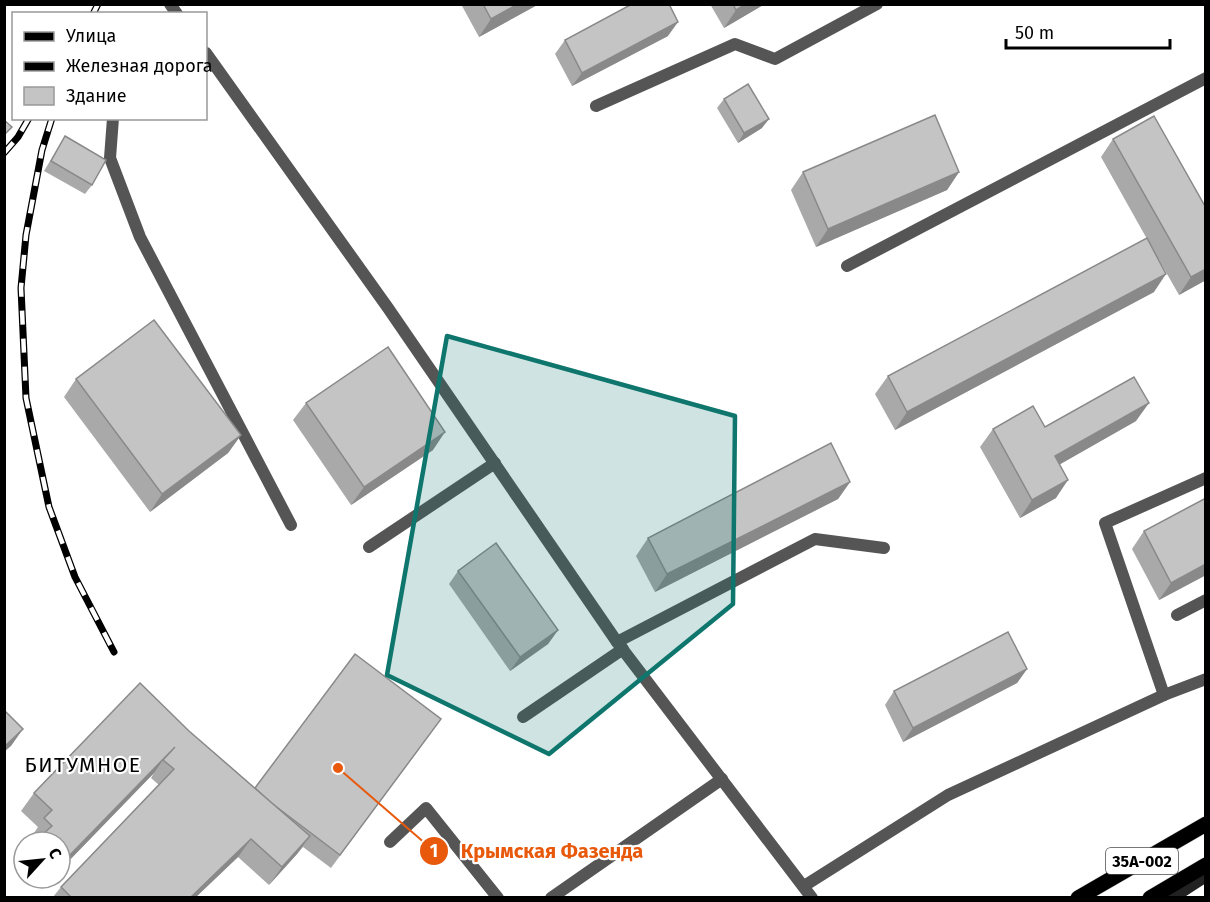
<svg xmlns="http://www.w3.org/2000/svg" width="1210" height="902" font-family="'Fira Sans',sans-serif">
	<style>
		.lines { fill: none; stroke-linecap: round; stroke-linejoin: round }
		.primary-casing { stroke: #dbdbdb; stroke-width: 16 }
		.lane { stroke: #555; stroke-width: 12 }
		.street { stroke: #555; stroke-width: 12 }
		.secondary { stroke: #222; stroke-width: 12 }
		.primary { stroke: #000; stroke-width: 15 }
		.rail-casing { stroke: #000; stroke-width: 7 }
		.rail { stroke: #fff; stroke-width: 4.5; stroke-dasharray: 14; stroke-linecap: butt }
		.wall { fill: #a9a9a9 }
		.shaded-wall { fill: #898989 }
		.building { fill: #c4c4c4; stroke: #898989; stroke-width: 1.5 }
		.marked { fill: #0f766e; fill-opacity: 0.2; stroke: #0f766e; stroke-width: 4.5; stroke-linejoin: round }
		.labels { text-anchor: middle; stroke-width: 4.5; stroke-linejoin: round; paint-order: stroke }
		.shield { fill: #fff; stroke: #4c4c4c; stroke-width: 1.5 }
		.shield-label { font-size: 16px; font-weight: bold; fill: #000 }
		.quarter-label { font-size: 21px; letter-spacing: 1.5px; fill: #000; stroke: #fff }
		.leader { fill: none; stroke: #e8590c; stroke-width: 2 }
		.callout-dot { fill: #e8590c; stroke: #fff; stroke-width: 2 }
		.mark-label { font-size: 18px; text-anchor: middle; font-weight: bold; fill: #fff }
		.callout-label { font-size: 20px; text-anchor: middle; font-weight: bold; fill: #e8590c; stroke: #fff; stroke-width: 4.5; stroke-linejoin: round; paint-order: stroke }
	</style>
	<rect width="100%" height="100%" fill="#fff"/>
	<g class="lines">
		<g class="primary-casing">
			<g id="primary">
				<path d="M1078 898 1206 824"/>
				<path d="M1150 898 1206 865"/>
			</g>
		</g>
		<g class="lane">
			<path d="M596 106 735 44 775 59 877 4"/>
			<path d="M113 118 110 158 140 237 291 525"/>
			<path d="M847 266 1206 78"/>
			<path d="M369 547 495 463"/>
			<path d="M1177 615 1206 600"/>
			<path d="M617 642 815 539 884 548"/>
			<path d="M1164 695 1105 523 1206 478"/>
			<path d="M523 717 623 649"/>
			<path d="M390 842 426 808 498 898"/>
			<path d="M804 886 948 795 1164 695 1206 679"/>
			<path d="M551 898 722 779"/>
		</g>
		<g class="street">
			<path d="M170 4 177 14"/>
			<path d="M206 53 388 308 617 642 812 898"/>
		</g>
		<path class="secondary" d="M1172 898 1206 876"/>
		<use href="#primary" class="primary"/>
		<g class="rail-casing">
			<g id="rail">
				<path d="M93 14 98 4"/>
				<path d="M52 118 42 150 26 235 21 288 26 398 49 507 75 577 114 652"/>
				<path d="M4 153 18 137 29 118"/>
			</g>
		</g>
		<use href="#rail" class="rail"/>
	</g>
	<g class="wall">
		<path d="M461 4H539L479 37Z"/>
		<path d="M710 4H765L724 28Z"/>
		<path d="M668 36 572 86 555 54 565 40Z"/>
		<path d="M724 99 762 128 738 143 717 108Z"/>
		<path d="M65 136 92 185 85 194 44 171Z"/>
		<path d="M1113 139 1206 208V280L1179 295 1158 258 1154 292 895 430 875 394 888 376 1147 239 1101 157Z"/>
		<path d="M803 172H959L947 190 816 247 791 190Z"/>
		<path d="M76 379 241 435 228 453 150 512 64 397Z"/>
		<path d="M306 403 433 450 351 505 293 420Z"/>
		<path d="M1136 421 1060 464 1056 498 1020 518 980 447 993 429 1045 427Z"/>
		<path d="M850 482 838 499 655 592 636 556 648 538Z"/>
		<path d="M1206 498V575L1159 600 1132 549 1144 531Z"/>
		<path d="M458 571 558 630 548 644 510 671 449 584Z"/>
		<path d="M1027 669 1017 683 903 742 885 705 894 691Z"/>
		<path d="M441 719 331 868 303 847 297 854 269 885 238 857 196 897H53L61 887 159 785 151 778 154 773 60 870V842H38L32 836 38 827 21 811 34 793 189 731 255 788Z"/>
	</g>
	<g class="shaded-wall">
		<path d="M518 4H539L479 37 491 19Z"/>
		<path d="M746 4H765L724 28 736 10Z"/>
		<path d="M678 22 668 36 572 86 582 73Z"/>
		<path d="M769 119 762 128 738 143 744 133Z"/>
		<path d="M959 172 947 190 816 247 828 229Z"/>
		<path d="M1206 269V280L1179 295 1191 277Z"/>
		<path d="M1166 274 1154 292 895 430 907 412Z"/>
		<path d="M1149 403 1136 421 1043 474 1055 456Z"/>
		<path d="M445 432 433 450 351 505 364 487Z"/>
		<path d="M241 435 228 453 150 512 162 494Z"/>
		<path d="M1068 480 1056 498 1020 518 1032 500Z"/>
		<path d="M850 482 838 499 655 592 667 574Z"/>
		<path d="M1206 564V575L1159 600 1171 583Z"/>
		<path d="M558 630 548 644 510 671 520 657Z"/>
		<path d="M1027 669 1017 683 903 742 913 728Z"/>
		<path d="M23 729 11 746 4 752V747Z"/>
		<path d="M175 747 163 760 154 773 60 870V868L67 858Z"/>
		<path d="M310 836 297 854 269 885 282 867Z"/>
		<path d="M251 839 238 857 196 897H191Z"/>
	</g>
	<g class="building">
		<path d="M483 4H518L491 19Z"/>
		<path d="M632 4H669L678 22 582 73 565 40Z"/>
		<path d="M733 4H746L736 10Z"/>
		<path d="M748 84 769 119 744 133 724 99Z"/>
		<path d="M935 115 959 172 828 229 803 172Z"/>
		<path d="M1154 116 1206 208V269L1191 277 1113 139Z"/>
		<path d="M4 120 12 127 4 135Z"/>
		<path d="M65 136 106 160 92 185 51 161Z"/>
		<path d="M1147 238 1166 274 907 412 888 376Z"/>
		<path d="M154 320 241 435 162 494 76 379Z"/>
		<path d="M388 347 445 432 364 487 306 403Z"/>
		<path d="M1134 377 1149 403 1055 456 1068 480 1032 500 993 429 1033 406 1045 427Z"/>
		<path d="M831 443 850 482 667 574 648 538Z"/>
		<path d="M1206 498V564L1171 583 1144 531Z"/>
		<path d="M496 543 558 630 520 657 458 571Z"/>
		<path d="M1008 632 1027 669 913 728 894 691Z"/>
		<path d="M355 654 441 719 340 855 270 802 255 788Z"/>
		<path d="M140 683 189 731 310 836 282 867 251 839 191 897H71L61 887 174 769 163 760 175 747 67 858 60 851V842H51L43 834 52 826 44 818 52 810 34 793Z"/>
		<path d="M4 710 23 729 4 747Z"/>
	</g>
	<path class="marked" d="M447 336 735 416 733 604 549 754 387 675Z"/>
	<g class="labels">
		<rect class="shield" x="1106" y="848" width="72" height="26" rx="4.5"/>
		<g class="shield-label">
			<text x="1142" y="867">35А-002</text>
		</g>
		<g class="quarter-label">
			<text x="83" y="772">БИТУМНОЕ</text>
		</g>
	</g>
	<path class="leader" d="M338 768L434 851"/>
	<g class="callout-dot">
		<circle cx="338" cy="768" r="6"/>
		<circle cx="434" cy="851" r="15"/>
	</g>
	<g class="mark-label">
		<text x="434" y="857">1</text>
	</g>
	<g class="callout-label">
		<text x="552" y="858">Крымская Фазенда</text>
	</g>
	<rect width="1210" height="902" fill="none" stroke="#000000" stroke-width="12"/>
	<rect x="12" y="12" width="195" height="108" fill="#ffffff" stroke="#999999" stroke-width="1.5"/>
	<rect x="24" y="32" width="30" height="9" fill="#000000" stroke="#999999" stroke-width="1.5"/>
	<text x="66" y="42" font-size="18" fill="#000000">Улица</text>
	<rect x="24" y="62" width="30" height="9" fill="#000000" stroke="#999999" stroke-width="1.5"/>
	<text x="66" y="72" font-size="18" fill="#000000">Железная дорога</text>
	<rect x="24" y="87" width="30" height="18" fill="#c4c4c4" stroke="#999999" stroke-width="1.5"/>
	<text x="66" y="102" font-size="18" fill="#000000">Здание</text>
	<g transform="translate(42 860) rotate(63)"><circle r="28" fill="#ffffff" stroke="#999999" stroke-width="1.5"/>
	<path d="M0-4.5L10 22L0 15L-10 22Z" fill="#000000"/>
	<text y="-9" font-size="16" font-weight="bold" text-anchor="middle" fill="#000000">С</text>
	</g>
	<path d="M1006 39v9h164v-9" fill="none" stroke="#000000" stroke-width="3"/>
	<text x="1015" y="39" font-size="18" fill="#000000" stroke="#ffffff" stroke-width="4.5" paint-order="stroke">50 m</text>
</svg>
